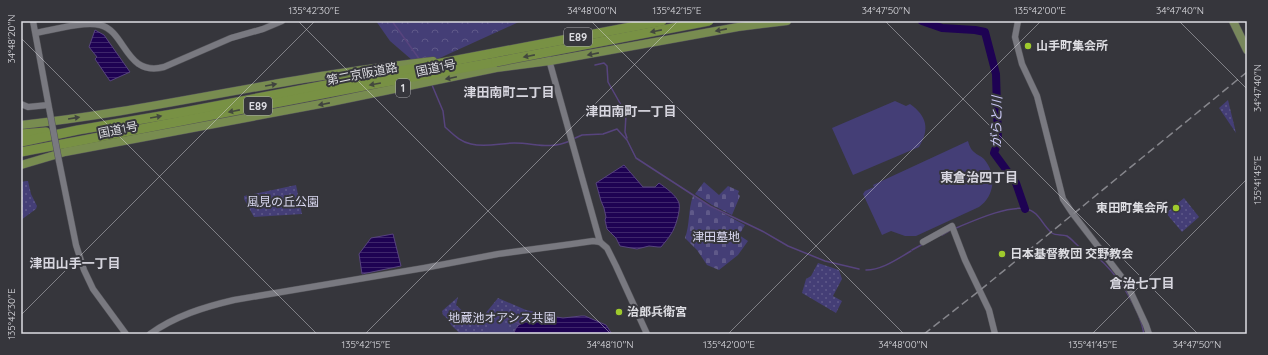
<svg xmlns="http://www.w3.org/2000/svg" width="1268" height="355" font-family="Quicksand,'Noto Sans JP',sans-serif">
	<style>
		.grass { fill: url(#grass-dots) }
		.forest { fill: url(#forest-crowns) }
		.cemetery { fill: url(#cemetery-stones) }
		.pitch { fill: #443e76 }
		.water { fill: url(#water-rules); stroke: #57447e }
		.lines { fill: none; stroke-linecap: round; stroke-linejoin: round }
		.stream { stroke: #57447e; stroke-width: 1.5 }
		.river { stroke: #1e0253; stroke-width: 8 }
		.tertiary-casing { stroke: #535358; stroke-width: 7 }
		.primary-casing { stroke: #535358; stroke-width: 9 }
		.trunk-casing { stroke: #535358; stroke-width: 9 }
		.motorway-casing { stroke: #535358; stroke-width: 10 }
		.tertiary { stroke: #797980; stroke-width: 6 }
		.primary { stroke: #78875c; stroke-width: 8 }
		.trunk { stroke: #788c50; stroke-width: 8 }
		.motorway { stroke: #789144; stroke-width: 9 }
		.rail { stroke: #86868c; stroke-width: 1.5; stroke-dasharray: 8 4; stroke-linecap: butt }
		.tertiary-bridge-casing { stroke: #535358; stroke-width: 7; stroke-linecap: butt }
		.motorway-bridge-casing { stroke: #535358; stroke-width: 10; stroke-linecap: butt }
		.tertiary-bridge { stroke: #797980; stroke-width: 6 }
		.motorway-bridge { stroke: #789144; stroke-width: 9 }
		.oneway { fill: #40433f }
		.oneway2 { fill: #43483e }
		.ticks { fill: none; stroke: #dddde2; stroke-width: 1; stroke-opacity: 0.45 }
		.poi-dot { fill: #9fca2d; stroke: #36363c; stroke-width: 1.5 }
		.labels { text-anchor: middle; stroke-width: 4; stroke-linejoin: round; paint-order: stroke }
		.shield { fill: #36363c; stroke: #ababb0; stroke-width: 1 }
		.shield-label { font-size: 11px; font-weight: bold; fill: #dddde2 }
		.poi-label { font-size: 12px; font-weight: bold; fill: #dddde2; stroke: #36363c; text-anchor: start }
		.street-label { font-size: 12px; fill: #dddde2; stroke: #36363c }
		.park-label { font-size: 12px; fill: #dad9f1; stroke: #36363c }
		.neighbourhood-label { font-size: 13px; font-weight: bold; fill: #d7d6df; stroke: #36363c }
		.water-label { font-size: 13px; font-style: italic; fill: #cccaf8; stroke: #36363c }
		.neatline { fill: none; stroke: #dddde2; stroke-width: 1.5 }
		.ticks-label { font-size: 10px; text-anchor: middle; fill: #dddde2 }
	</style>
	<defs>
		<pattern id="grass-dots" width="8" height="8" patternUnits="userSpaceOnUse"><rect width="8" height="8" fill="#443e76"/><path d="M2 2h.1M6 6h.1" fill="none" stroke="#5f5989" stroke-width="1.8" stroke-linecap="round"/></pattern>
		<pattern id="forest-crowns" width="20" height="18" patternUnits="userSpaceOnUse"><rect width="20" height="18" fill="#443e76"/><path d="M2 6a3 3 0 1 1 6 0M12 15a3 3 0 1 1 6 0" fill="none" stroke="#5f5989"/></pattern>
		<pattern id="cemetery-stones" width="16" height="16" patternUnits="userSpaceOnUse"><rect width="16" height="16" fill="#443e76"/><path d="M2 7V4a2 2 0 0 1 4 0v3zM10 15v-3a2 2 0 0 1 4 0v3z" fill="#5f5989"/></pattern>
		<pattern id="water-rules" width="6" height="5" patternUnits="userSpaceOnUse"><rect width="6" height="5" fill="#1e0253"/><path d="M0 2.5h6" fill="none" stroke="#3e266b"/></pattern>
	</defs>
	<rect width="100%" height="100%" fill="#36363c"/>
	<g class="grass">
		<path d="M1228 100 1236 133 1219 108Z"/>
		<path d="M26 181H28L31 194 37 206 36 209 21 220V182Z"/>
		<path d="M296 185 302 214 254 217 244 199V196Z"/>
		<path d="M1184 198 1199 217 1182 232 1166 213Z"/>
		<path d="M818 263 839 270 842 279 833 296 842 301 836 313 802 293 806 279 811 276Z"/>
		<path d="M458 297 456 305C463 311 470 320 480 320L498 298 526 310 551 315 547 322C535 320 516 319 514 334H460C457 330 455 329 452 326 449 322 448 318 443 315L442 311Z"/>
	</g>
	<path class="forest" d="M376 21H521L431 62 412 60 390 41Z"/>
	<g class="cemetery">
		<path d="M704 182 719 195 728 186 739 191 738 194 740 196 732 215 712 205 695 194Z"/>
		<path d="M693 196 715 209 745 225 739 235 748 241 738 255 719 270 707 265 697 250 685 238C690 225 688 209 693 196Z"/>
	</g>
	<g class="pitch">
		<path d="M895 101 906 106 910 104C927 116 930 129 919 147L853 175 832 128Z"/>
		<path d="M968 141C969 145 971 150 974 152 977 155 981 156 984 159 997 174 995 196 979 207L916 236H905L891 231 882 235 863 194 865 191 874 187 873 185Z"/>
		<path d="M491 322 508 326 506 334H488Z"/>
	</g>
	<g class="water">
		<path d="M95 30 104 35 130 72 110 81 95 59 97 57 89 47Z"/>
		<path d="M624 165 643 187H655L659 183C666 188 676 195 679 203 681 210 675 229 671 234 668 239 664 243 661 247H658L649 246 637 249 620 246 616 238 607 229 605 220 606 217 604 208 601 201 596 183Z"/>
		<path d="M393 234 401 266 362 274 359 254 371 238Z"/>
		<path d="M550 316 563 318 581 316H585L606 325 612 334H514C516 319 535 320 547 322Z"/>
	</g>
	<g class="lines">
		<g class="stream">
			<path d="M392 21 420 60"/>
			<path d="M595 65 604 63 607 66 608 82 625 112"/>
			<path d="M432 85 443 111 445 127C453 134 460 142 471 144 486 148 500 143 514 143 536 143 548 150 570 141"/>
			<path d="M626 115 625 132 627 138"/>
			<path d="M573 139 582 135 603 134 617 129 627 140 636 158 710 206 762 231 788 246 825 261 859 269"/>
			<path d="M956 228C973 221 1008 205 1026 209 1039 211 1042 225 1052 233 1056 236 1062 234 1067 236 1072 239 1076 245 1081 248 1086 252 1092 254 1097 257 1117 273 1140 309 1144 334"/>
			<path d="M942 235 949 231"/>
			<path d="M912 250 923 244"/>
			<path d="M866 270C882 270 897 259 911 251"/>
			<path d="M455 310 465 318 477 324C482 322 487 317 491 316 496 314 515 321 520 324"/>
		</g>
		<path class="river" d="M922 21 942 28 975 30 985 32 996 74 998 142 994 153 1016 183 1025 209"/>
		<g class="tertiary-casing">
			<g id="tertiary">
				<path d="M33 21 50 113"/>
				<path d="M1018 21 1015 37 1022 64 1037 96 1063 199 1073 214 1127 284 1146 325 1149 334"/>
				<path d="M36 33C52 30 84 21 100 25 126 31 125 77 164 67L231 38 263 29 282 21"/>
				<path d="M546 49 600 242 607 248 616 266 647 334"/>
				<path d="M21 104 28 107 48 105"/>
				<path d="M59 161 76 245 84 270 93 289 126 334"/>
				<path d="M923 242 952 226 965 260 989 310 995 334"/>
				<path d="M150 334C175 316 204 307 234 300L424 268 498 254 572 244 593 241 600 242"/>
			</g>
		</g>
		<g class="primary-casing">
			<path id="primary" d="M1233 21 1247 50"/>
		</g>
		<g class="trunk-casing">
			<g id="trunk">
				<path d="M21 125C124 114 226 91 328 75 363 69 398 65 433 61"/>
				<path d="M21 165 65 152 331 102 496 68 550 61 738 27 787 21"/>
			</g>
		</g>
		<g class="motorway-casing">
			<g id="motorway">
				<path d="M21 134 46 132"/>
				<path d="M21 142 78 130 184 112 494 53"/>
				<path d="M21 152 369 85 496 62"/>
			</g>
		</g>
		<use href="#tertiary" class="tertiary"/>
		<use href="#primary" class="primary"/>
		<use href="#trunk" class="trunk"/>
		<use href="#motorway" class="motorway"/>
		<path class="rail" d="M924 334 979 291 1247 72"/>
		<g class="tertiary-bridge-casing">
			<path id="tertiary-bridge" d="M50 113 59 161"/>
		</g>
		<g class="motorway-bridge-casing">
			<g id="motorway-bridge">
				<path d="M494 53 662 21"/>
				<path d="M496 62 709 21"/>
			</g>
		</g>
		<use href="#tertiary-bridge" class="tertiary-bridge"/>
		<use href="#motorway-bridge" class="motorway-bridge"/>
	</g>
	<defs><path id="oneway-solid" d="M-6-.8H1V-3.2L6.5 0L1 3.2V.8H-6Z"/></defs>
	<g class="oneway">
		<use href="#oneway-solid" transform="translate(721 30) rotate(169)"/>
		<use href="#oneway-solid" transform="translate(593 54) rotate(169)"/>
		<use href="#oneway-solid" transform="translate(451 78) rotate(168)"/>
		<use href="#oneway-solid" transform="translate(271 85) rotate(-10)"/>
		<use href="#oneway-solid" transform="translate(324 104) rotate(169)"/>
		<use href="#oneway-solid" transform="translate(74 118) rotate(-9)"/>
	</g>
	<g class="oneway2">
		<use href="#oneway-solid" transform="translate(656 31) rotate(169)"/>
		<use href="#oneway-solid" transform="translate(529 56) rotate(169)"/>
		<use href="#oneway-solid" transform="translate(375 84) rotate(170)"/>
		<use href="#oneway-solid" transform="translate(234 111) rotate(169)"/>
		<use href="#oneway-solid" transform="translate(156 117) rotate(-10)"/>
	</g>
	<path class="ticks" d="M298 21 611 334M591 21 904 334M885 21 1198 334M1179 21 1247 89M21 38 317 334M21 315 315 21M21 332 23 334M365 334 678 21M728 334 1041 21M1092 334 1247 179"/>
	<g class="poi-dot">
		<circle cx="1028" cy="46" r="4"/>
		<circle cx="1176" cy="208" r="4"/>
		<circle cx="1002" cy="254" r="4"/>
		<circle cx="619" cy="312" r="4"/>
	</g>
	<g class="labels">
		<g class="shield">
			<rect x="564" y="28" width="28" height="18" rx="3"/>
			<rect x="396" y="79" width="14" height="18" rx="3"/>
			<rect x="244" y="97" width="28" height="18" rx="3"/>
		</g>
		<g class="shield-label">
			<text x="578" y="41">E89</text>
			<text x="403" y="92">1</text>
			<text x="258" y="110">E89</text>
		</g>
		<g class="poi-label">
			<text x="1036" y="50">山手町集会所</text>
			<text x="1168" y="212" text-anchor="end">東田町集会所</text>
			<text x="1010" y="258">日本基督教団 交野教会</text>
			<text x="627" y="316">治郎兵衛宮</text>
		</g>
		<g class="street-label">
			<text transform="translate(436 68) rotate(-12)" y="4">国道1号</text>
			<text transform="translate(362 74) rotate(-11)" y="4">第二京阪道路</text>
			<text transform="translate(118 130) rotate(-11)" y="4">国道1号</text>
		</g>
		<g class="park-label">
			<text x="283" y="206">風見の丘公園</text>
			<text x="716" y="241">津田墓地</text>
			<text x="502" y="322">地蔵池オアシス共園</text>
		</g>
		<g class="neighbourhood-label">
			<text x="509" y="97">津田南町二丁目</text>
			<text x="631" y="116">津田南町一丁目</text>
			<text x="979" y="182">東倉治四丁目</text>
			<text x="75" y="268">津田山手一丁目</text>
			<text x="1142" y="288">倉治七丁目</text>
		</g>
		<g class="water-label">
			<text transform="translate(996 122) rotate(-89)" y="5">がらと川</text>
		</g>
	</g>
	<rect width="1268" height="355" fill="none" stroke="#36363c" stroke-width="44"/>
	<rect x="22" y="22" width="1224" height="311" class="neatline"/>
	<g class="ticks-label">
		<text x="314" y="14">135°42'30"E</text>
		<text x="592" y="14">34°48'00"N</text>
		<text x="677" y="14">135°42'15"E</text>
		<text x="886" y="14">34°47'50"N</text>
		<text x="1040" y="14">135°42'00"E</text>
		<text x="1180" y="14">34°47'40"N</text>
		<text transform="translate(11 39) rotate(-90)" y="4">34°48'20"N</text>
		<text transform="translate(1257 88) rotate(-90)" y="4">34°47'40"N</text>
		<text transform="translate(1257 180) rotate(-90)" y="4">135°41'45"E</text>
		<text transform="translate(11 314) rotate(-90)" y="4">135°42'30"E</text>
		<text x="366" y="348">135°42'15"E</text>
		<text x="610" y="348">34°48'10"N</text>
		<text x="729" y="348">135°42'00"E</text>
		<text x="903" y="348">34°48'00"N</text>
		<text x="1093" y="348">135°41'45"E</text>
		<text x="1197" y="348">34°47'50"N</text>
	</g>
</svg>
